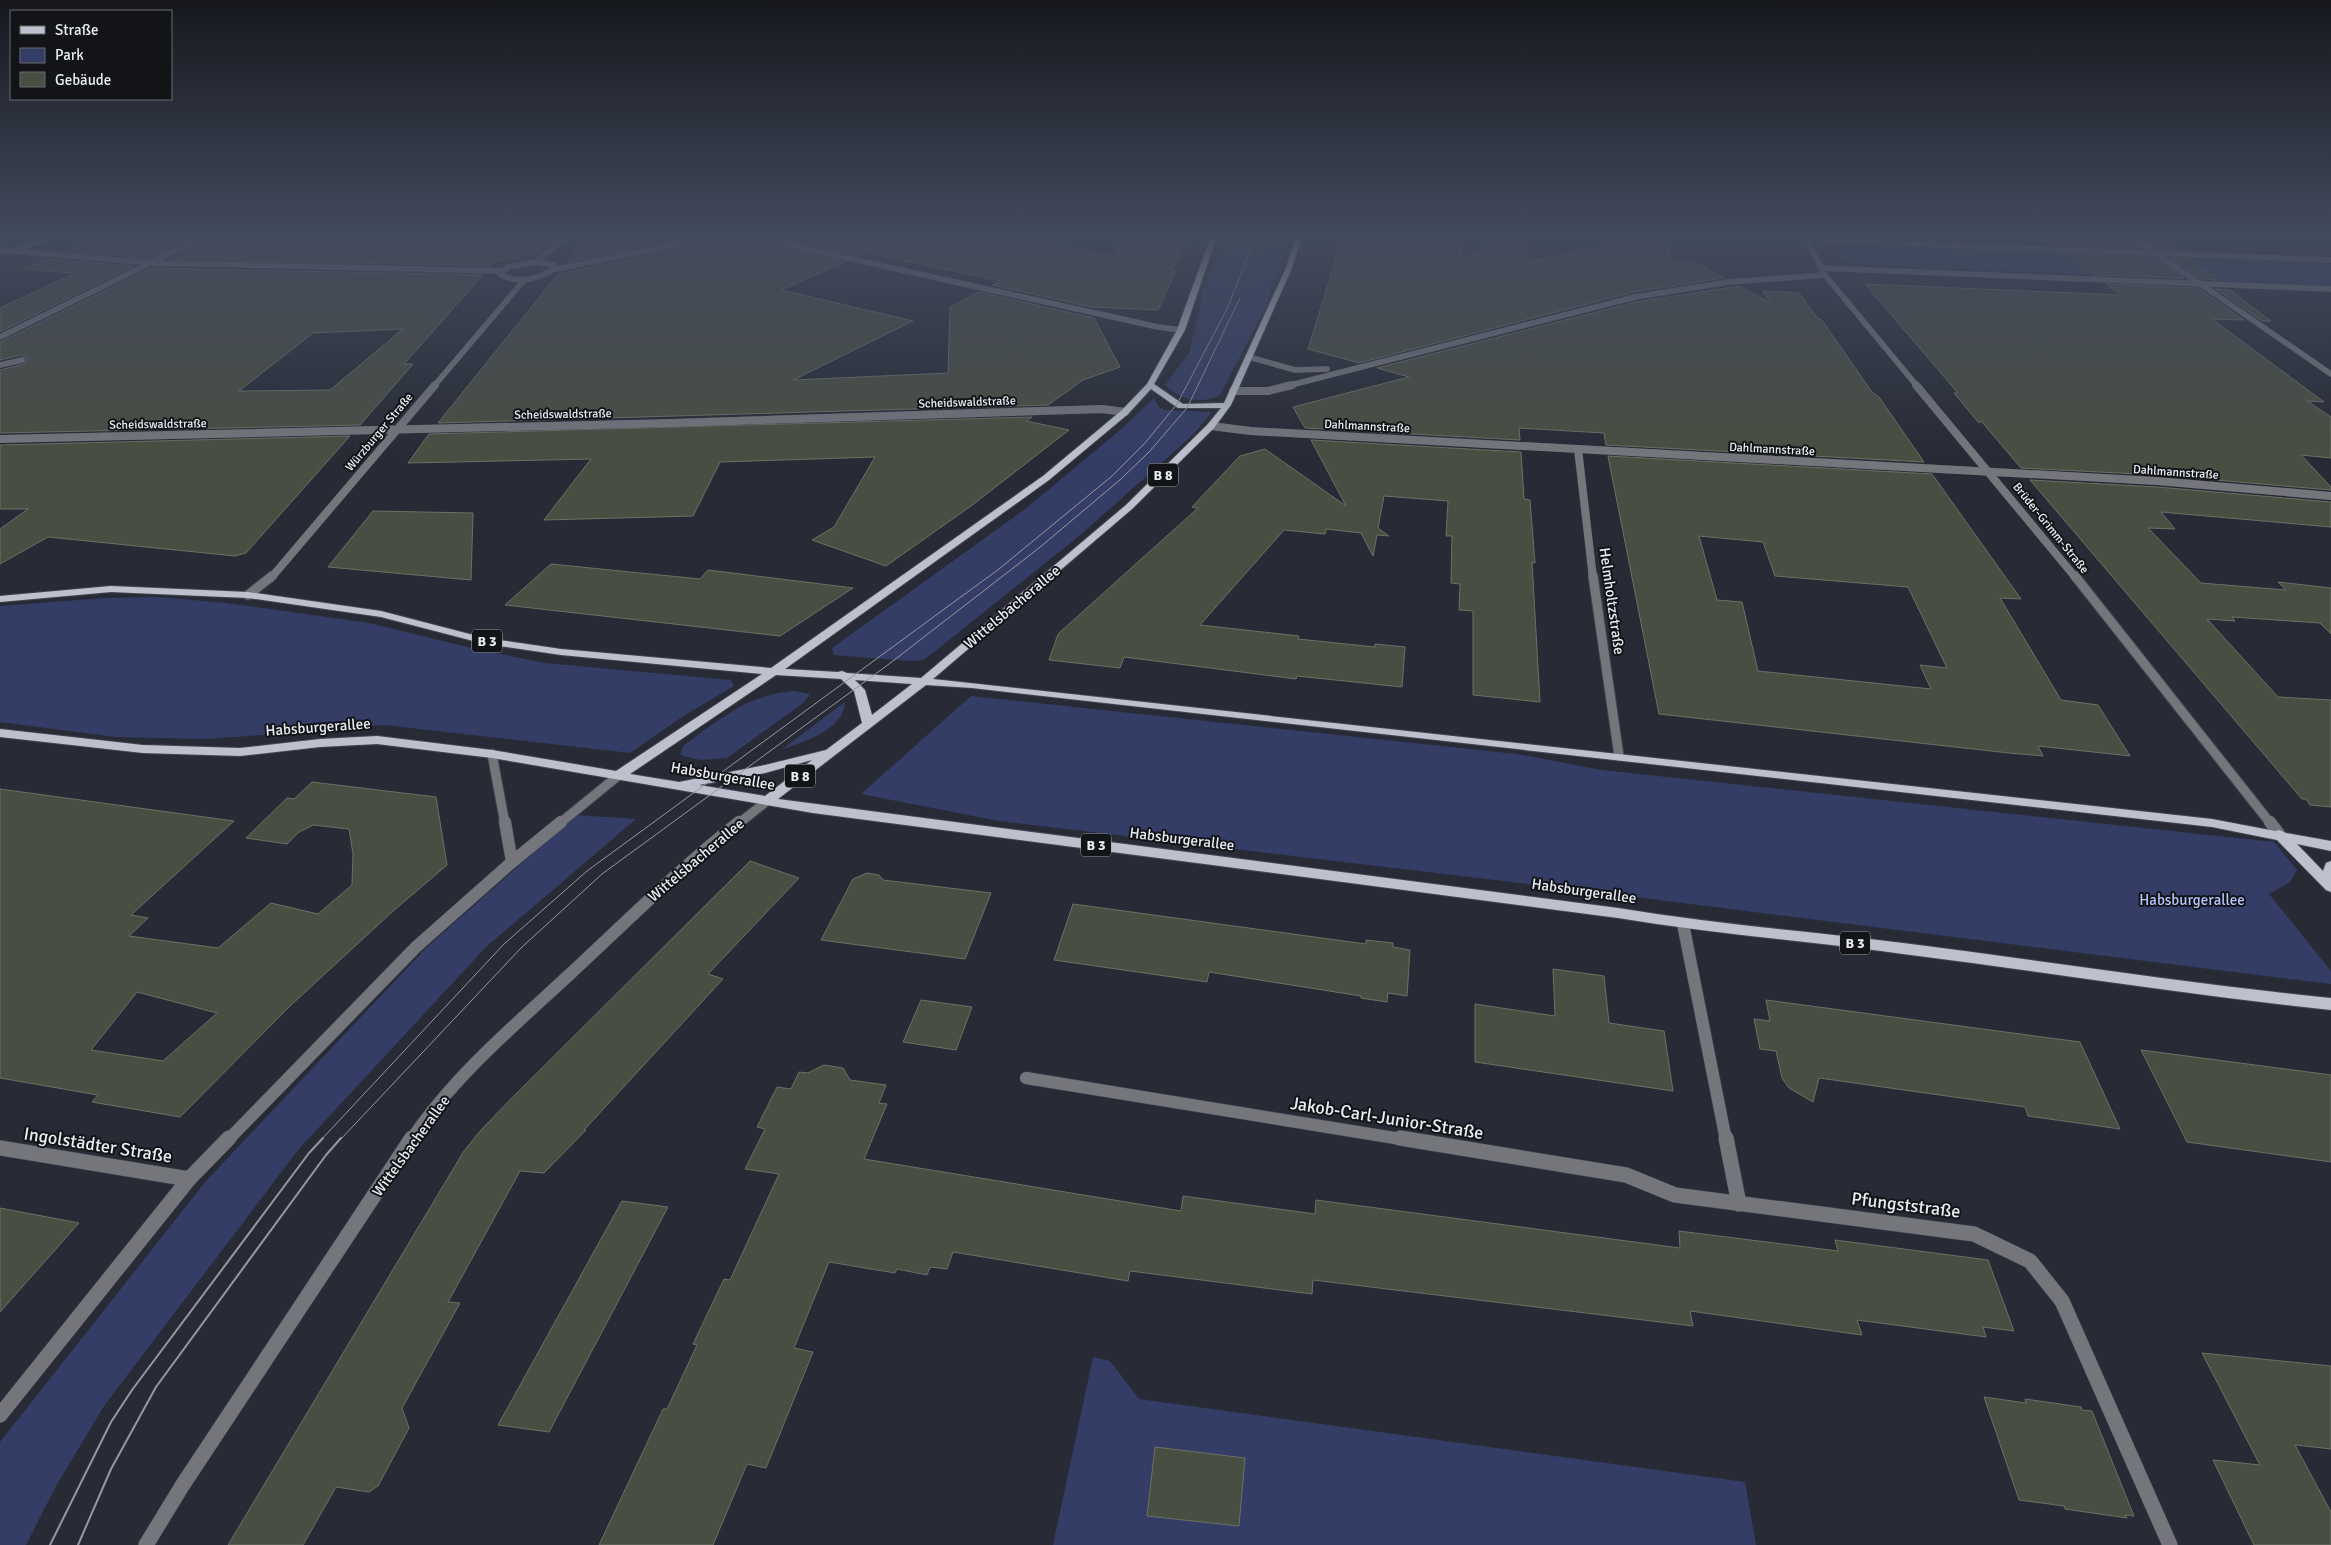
<svg xmlns="http://www.w3.org/2000/svg" width="2331" height="1545" font-family="Signika,sans-serif">
	<style>
		.green { fill: #343d65 }
		.building { fill: #494e42; stroke: #6b7164; fill-rule: evenodd }
		.lines { fill: none; stroke-linecap: round; stroke-linejoin: round }
		.street-far4-casing { stroke: #434650; stroke-width: 6 }
		.street-far3-casing { stroke: #434650; stroke-width: 8 }
		.street-far2-casing { stroke: #434650; stroke-width: 11 }
		.street-far1-casing { stroke: #434650; stroke-width: 13 }
		.street-casing { stroke: #434650; stroke-width: 16 }
		.primary-casing { stroke: #434650; stroke-width: 2 }
		.street-far4 { stroke: #74767c; stroke-width: 5.5 }
		.street-far3 { stroke: #74767c; stroke-width: 8 }
		.street-far2 { stroke: #74767c; stroke-width: 9 }
		.street-far1 { stroke: #74767c; stroke-width: 12 }
		.street { stroke: #74767c; stroke-width: 15 }
		.primary { fill: #bdc1cd; fill-rule: evenodd }
		.tram-far1 { stroke: #9698a1; stroke-width: 1 }
		.tram { stroke: #9698a1; stroke-width: 2 }
		.labels { text-anchor: middle; stroke-width: 4; stroke-linejoin: round; paint-order: stroke }
		.far-street-label { font-size: 12px; fill: #eaecf3; stroke: #121418 }
		.shield { fill: #121418; stroke: #a9abb1; stroke-width: 1 }
		.shield-label { font-size: 14px; font-weight: bold; fill: #eaecf3 }
		.street-label { font-size: 15px; fill: #eaecf3; stroke: #121418 }
		.park-label { font-size: 15px; fill: #b6c5fe; stroke: #121418 }
		.near-street-label { font-size: 18px; fill: #eaecf3; stroke: #121418 }
	</style>
	<rect width="100%" height="100%" fill="#282b36"/>
	<g class="green">
		<path d="M1224 236H1290L1264 311 1220 395C1202 405 1178 399 1165 385L1189 353 1199 312 1202 294Z"/>
		<path d="M1852 245 2331 261V292L2230 288 2218 280 1861 265 1841 260 1834 251 1842 246Z"/>
		<path d="M1154 398 1159 407 1165 410 1212 412 1192 436 1079 536 939 648 923 660 912 661 834 655 832 648 1024 510 1126 425Z"/>
		<path d="M159 597 227 603 369 623 484 651 545 663 731 680 734 686 685 715 630 753 384 725 318 728 263 735 204 739 116 737 0 722V606L105 598Z"/>
		<path d="M794 691 810 694 802 704 727 758 700 760 680 755 683 746C721 719 746 695 794 691Z"/>
		<path d="M971 696 1517 754 1602 770 2274 842 2297 870 2290 882 2269 894 2331 971V984L1595 892 999 821 861 794Z"/>
		<path d="M845 702C844 730 803 742 781 750Z"/>
		<path d="M576 815 636 819 486 947 298 1150 104 1406 56 1486 26 1545H0V1442L206 1181 426 948Z"/>
		<path d="M1093 1357 1110 1361 1139 1399 1745 1482 1756 1545H1053Z"/>
	</g>
	<g class="building">
		<path d="M106 236H194L150 258 68 251Z"/>
		<path d="M210 236 335 238 338 236H554L555 240 538 254 494 262 491 266 170 259 207 240Z"/>
		<path d="M587 236H694L567 262Z"/>
		<path d="M724 236H744L748 241 845 262 781 290 913 321 793 380 948 373 950 307 979 292 1094 318 1120 367 1083 380 1048 405 438 423 558 274 720 241Z"/>
		<path d="M772 236H934L937 250 964 236H993L1024 243 1029 240 1114 256 1122 239 1157 241 1159 236H1189L1171 270H1176L1158 310 1091 307 992 285 1001 281 867 253 860 256Z"/>
		<path d="M1343 236H1461V261L1505 236 1523 237 1530 261 1603 247 1600 236 1664 240 1673 262 1691 260 1724 278 1634 292 1359 363 1308 349Z"/>
		<path d="M2043 236H2126L2140 248 2054 245Z"/>
		<path d="M2140 236H2160L2177 249H2157Z"/>
		<path d="M2067 254 2154 258 2184 278 2093 275Z"/>
		<path d="M48 259 133 266 0 332V308L75 273 22 269Z"/>
		<path d="M2172 259H2190L2217 280 2202 279Z"/>
		<path d="M152 268H153L483 275 404 364H413L360 425 0 433V370L24 364 27 359 21 355 0 360V342ZM403 329 330 390 239 391 313 333Z"/>
		<path d="M1865 284 2120 295 2107 284 2198 288 2244 320 2212 319 2324 402 2307 401 2331 417V458L2301 455 2331 487V490L2157 475 2021 468 1982 422H1978L1954 393H1958Z"/>
		<path d="M1739 286 1771 303 1763 291 1799 293 1818 319H1821L1872 392 1879 397 1924 462 1606 445 1604 433 1519 428 1520 440 1305 428 1293 407 1409 377 1377 368 1636 302Z"/>
		<path d="M2216 289 2230 290 2271 321H2262Z"/>
		<path d="M1032 417 1026 421 1069 430 971 506 886 566 812 540 834 527 875 457 720 462 693 516 544 520 591 459 408 463 429 434Z"/>
		<path d="M350 436 246 553 235 556 48 537 0 564V529L28 509H0V445Z"/>
		<path d="M1311 440 1521 452 1524 499 1530 500 1535 563 1532 562 1540 702 1473 695V611L1459 610 1460 584 1451 583 1452 536H1446L1448 501 1384 496 1378 528 1389 536 1377 535 1373 556 1361 533 1326 529 1325 534 1284 530 1200 625 1299 636 1298 639 1375 647V644L1405 647 1402 687 1297 676 1296 679 1124 657 1120 668 1049 660 1058 634 1198 508 1192 507 1240 456 1265 449 1346 506Z"/>
		<path d="M1608 456 1932 474 2021 599 2000 598 2061 700 2098 705 2130 756 2038 746 2043 756 2009 753 1659 714ZM1699 536 1763 542 1775 576 1908 587 1947 668 1920 665 1931 689 1758 671 1742 602 1717 600Z"/>
		<path d="M2030 480 2157 487 2331 502V527L2161 512 2175 529 2148 528 2201 583 2286 590 2278 582 2331 588V634L2320 623 2232 617 2235 621 2207 619 2278 697 2331 700V807L2310 805 2306 799H2302Z"/>
		<path d="M373 511 473 513 471 580 328 567Z"/>
		<path d="M551 564 700 579 708 570 853 588 780 636 505 605Z"/>
		<path d="M312 782 436 797 447 865 392 912 289 1007 180 1117 92 1102 98 1095 0 1078V789L234 821 131 915 148 918 129 936 218 948 271 903 318 914 352 885 353 854 349 829 313 825 299 832 287 844 246 838 287 798 294 799ZM137 992 217 1013 163 1061 91 1050Z"/>
		<path d="M750 861 799 878 708 974 723 979 584 1130H586L544 1173 520 1171 448 1302 460 1303 402 1408 409 1428 378 1486 369 1492 336 1487 303 1545H228L464 1151 481 1130 512 1098Z"/>
		<path d="M867 873 879 875 883 880 991 893 965 959 821 940 853 879Z"/>
		<path d="M1073 904 1366 944V940L1393 943V947L1410 950 1407 996 1388 993 1387 1002 1361 998V996L1209 972 1207 982 1054 960Z"/>
		<path d="M1553 969 1604 976 1609 1023 1664 1031 1673 1091 1475 1062V1004L1555 1016Z"/>
		<path d="M921 1000 972 1007 956 1050 903 1042Z"/>
		<path d="M1766 1000 2080 1042 2120 1129 2028 1116 2025 1107 1819 1078 1813 1102 1789 1088 1782 1078 1776 1051 1760 1049 1754 1019 1770 1021Z"/>
		<path d="M2141 1050 2331 1075V1162L2187 1142Z"/>
		<path d="M824 1065 843 1068 850 1080 886 1085 879 1103 887 1104 864 1159 1181 1211 1183 1196 1315 1214 1316 1200 1680 1248 1679 1231 1838 1251 1835 1240 1988 1260 2014 1331 1983 1327 1986 1337 1857 1320 1862 1335 1690 1311 1693 1326 1313 1280 1312 1294 1130 1271 1128 1281 953 1252 947 1269 930 1267 927 1275 897 1269 895 1273 829 1262 794 1348 813 1352 766 1468 747 1464 713 1545H599L663 1409H667L697 1345 693 1344 724 1279 730 1280 779 1174 745 1169 765 1129 757 1127 777 1087 791 1089 799 1072 808 1073Z"/>
		<path d="M622 1201 668 1207 549 1432 498 1425Z"/>
		<path d="M0 1208 79 1223 0 1312Z"/>
		<path d="M2202 1353 2331 1366V1449L2295 1445 2331 1512V1545H2254L2213 1460 2260 1465Z"/>
		<path d="M1984 1397 2026 1403 2025 1399 2081 1407 2082 1410 2092 1411 2134 1516 2125 1515 2127 1518 2065 1509 2064 1506 2019 1500Z"/>
		<path d="M1155 1447 1245 1458 1239 1526 1147 1516Z"/>
	</g>
	<g class="lines">
		<g class="street-far4-casing">
			<g id="street-far4">
				<path d="M749 236 1158 327 1181 330"/>
				<path d="M1802 236 1842 241 2331 260"/>
				<path d="M1810 236 1809 244 1825 275 1917 386"/>
				<path d="M2131 236 2331 374"/>
				<path d="M0 250 153 263 502 271"/>
				<path d="M17 250 54 236"/>
				<path d="M536 262 554 265 555 268C539 279 517 285 500 274L508 267Z"/>
				<path d="M536 262 567 236"/>
				<path d="M1821 268 2331 289"/>
				<path d="M552 270 719 236"/>
				<path d="M0 337 205 236"/>
				<path d="M1249 357 1295 370 1327 369"/>
				<path d="M0 365 22 360"/>
				<path d="M434 386 525 279"/>
				<path d="M1287 386 1635 297 1729 282 1825 275"/>
			</g>
		</g>
		<g class="street-far3-casing">
			<g id="street-far3">
				<path d="M1916 385 2076 578"/>
				<path d="M1233 391H1268L1292 385"/>
				<path d="M1211 426 1251 431 2157 481 2331 496"/>
				<path d="M0 439 672 423 1102 409 1125 412"/>
				<path d="M1578 449 1593 578"/>
				<path d="M271 578 435 385"/>
			</g>
		</g>
		<g class="street-far2-casing">
			<g id="street-far2">
				<path d="M1593 576 1619 756"/>
				<path d="M2075 576 2271 824"/>
				<path d="M248 595 272 576"/>
				<path d="M492 754 505 824"/>
				<path d="M559 824 619 775"/>
				<path d="M738 824 767 801"/>
			</g>
		</g>
		<g class="street-far1-casing">
			<g id="street-far1">
				<path d="M505 822 512 862"/>
				<path d="M2270 822 2279 834"/>
				<path d="M1683 924 1726 1140"/>
				<path d="M1026 1078 1407 1140"/>
				<path d="M228 1140 416 947 512 862 561 822"/>
				<path d="M411 1140C453 1077 514 1026 569 975 625 923 679 869 739 822"/>
			</g>
		</g>
		<g class="street-casing">
			<g id="street">
				<path d="M1400 1138 1626 1175 1675 1195 1974 1234 2030 1261 2062 1301 2170 1545"/>
				<path d="M1726 1138 1739 1204"/>
				<path d="M0 1148 189 1179"/>
				<path d="M0 1415 189 1179 229 1138"/>
				<path d="M146 1545 182 1486 412 1138"/>
			</g>
		</g>
		<g class="primary-casing">
			<path id="primary" d="M1211 236H1217L1185 330 1154 384 1183 404 1224 403 1286 268 1296 236H1302L1292 268 1231 405 1214 428 1132 509 933 679 2212 819 2275 831 2279 830 2286 833 2331 841V851L2297 844 2323 871 2326 863 2331 861V892L2326 890 2277 840 2212 827 972 688 926 685 778 799 1618 908C1713 924 1808 931 1903 943 2046 961 2188 984 2331 998V1010C2188 995 2046 972 1903 954 1808 941 1713 934 1618 918L813 813 492 758 377 744 320 747 240 756 143 753 0 737V729L143 745 240 748 320 739 377 736 492 750 616 771 762 674 561 655 485 644 381 617 248 598 111 592 0 602V596L111 586 248 592 381 611 485 638 561 649 771 668 1043 476 1122 410 1147 384 1177 330ZM1151 389 1178 408H1221L1208 424 1126 505 921 678 847 673 842 671 838 672 785 669 1049 480 1128 414ZM776 675 841 679 854 691 862 723 826 750 765 765 679 782 630 774ZM855 680 912 684 872 715 865 690ZM812 760 765 796 699 785 765 773Z"/>
		</g>
		<use href="#street-far4" class="street-far4"/>
		<use href="#street-far3" class="street-far3"/>
		<use href="#street-far2" class="street-far2"/>
		<use href="#street-far1" class="street-far1"/>
		<use href="#street" class="street"/>
		<use href="#primary" class="primary"/>
		<g class="tram-far1">
			<path d="M321 1140 504 944 587 871 999 569 1112 476 1145 443 1177 404 1227 309 1256 236"/>
			<path d="M340 1140 521 948 602 874 889 664 1039 548 1121 479 1149 452 1187 408 1240 298"/>
		</g>
		<g class="tram">
			<path d="M50 1545 111 1422 132 1390 309 1153 323 1138"/>
			<path d="M78 1545 111 1469 156 1387 326 1155 341 1138"/>
		</g>
	</g>
	<linearGradient id="sky" x2="0" y2="1"><stop stop-color="#16181e"/><stop offset="0.52" stop-color="#424a5d"/><stop offset="1" stop-color="#424a5d" stop-opacity="0"/></linearGradient>
	<rect width="2331" height="453" fill="url(#sky)"/>
	<g class="labels">
		<g class="far-street-label">
			<text transform="translate(967 402) rotate(-2)" y="4">Scheidswaldstraße</text>
			<text transform="translate(563 414) rotate(-1)" y="4">Scheidswaldstraße</text>
			<text transform="translate(158 424) rotate(-1)" y="4">Scheidswaldstraße</text>
			<text transform="translate(1367 426) rotate(3)" y="4">Dahlmannstraße</text>
			<text transform="translate(379 432) rotate(-50)" y="4">Würzburger Straße</text>
			<text transform="translate(1772 449) rotate(3)" y="4">Dahlmannstraße</text>
			<text transform="translate(2176 472) rotate(4)" y="4">Dahlmannstraße</text>
			<text transform="translate(2051 528) rotate(51)" y="4">Brüder-Grimm-Straße</text>
		</g>
		<g class="shield">
			<rect x="1148" y="463.5" width="30" height="23" rx="4"/>
			<rect x="472" y="629.5" width="30" height="23" rx="4"/>
			<rect x="785" y="764.5" width="30" height="23" rx="4"/>
			<rect x="1081" y="833.5" width="30" height="23" rx="4"/>
			<rect x="1840" y="931.5" width="30" height="23" rx="4"/>
		</g>
		<g class="shield-label">
			<text x="1163" y="480">B 8</text>
			<text x="487" y="646">B 3</text>
			<text x="800" y="781">B 8</text>
			<text x="1096" y="850">B 3</text>
			<text x="1855" y="948">B 3</text>
		</g>
		<g class="street-label">
			<text transform="translate(1612 601) rotate(82)" y="5">Helmholtzstraße</text>
			<text transform="translate(1012 607) rotate(-40)" y="5">Wittelsbacherallee</text>
			<text transform="translate(318 727) rotate(-4)" y="5">Habsburgerallee</text>
			<text transform="translate(723 776) rotate(10)" y="5">Habsburgerallee</text>
			<text transform="translate(1182 839) rotate(7)" y="5">Habsburgerallee</text>
			<text transform="translate(696 860) rotate(-40)" y="5">Wittelsbacherallee</text>
			<text transform="translate(1584 891) rotate(8)" y="5">Habsburgerallee</text>
			<text transform="translate(411 1146) rotate(-54)" y="5">Wittelsbacherallee</text>
		</g>
		<g class="park-label">
			<text x="2192" y="905">Habsburgerallee</text>
		</g>
		<g class="near-street-label">
			<text transform="translate(1387 1118) rotate(9)" y="6">Jakob-Carl-Junior-Straße</text>
			<text transform="translate(98 1145) rotate(9)" y="6">Ingolstädter Straße</text>
			<text transform="translate(1906 1205) rotate(7)" y="6">Pfungststraße</text>
		</g>
	</g>
	<rect x="10" y="10" width="162" height="90" fill="#121418" stroke="#686a70"/>
	<rect x="20" y="26" width="25" height="8" fill="#bdc1cd" stroke="#686a70"/>
	<text x="55" y="35" font-size="15" fill="#eaecf3">Straße</text>
	<rect x="20" y="48" width="25" height="15" fill="#343d65" stroke="#686a70"/>
	<text x="55" y="60" font-size="15" fill="#eaecf3">Park</text>
	<rect x="20" y="72" width="25" height="15" fill="#494e42" stroke="#686a70"/>
	<text x="55" y="85" font-size="15" fill="#eaecf3">Gebäude</text>
</svg>
